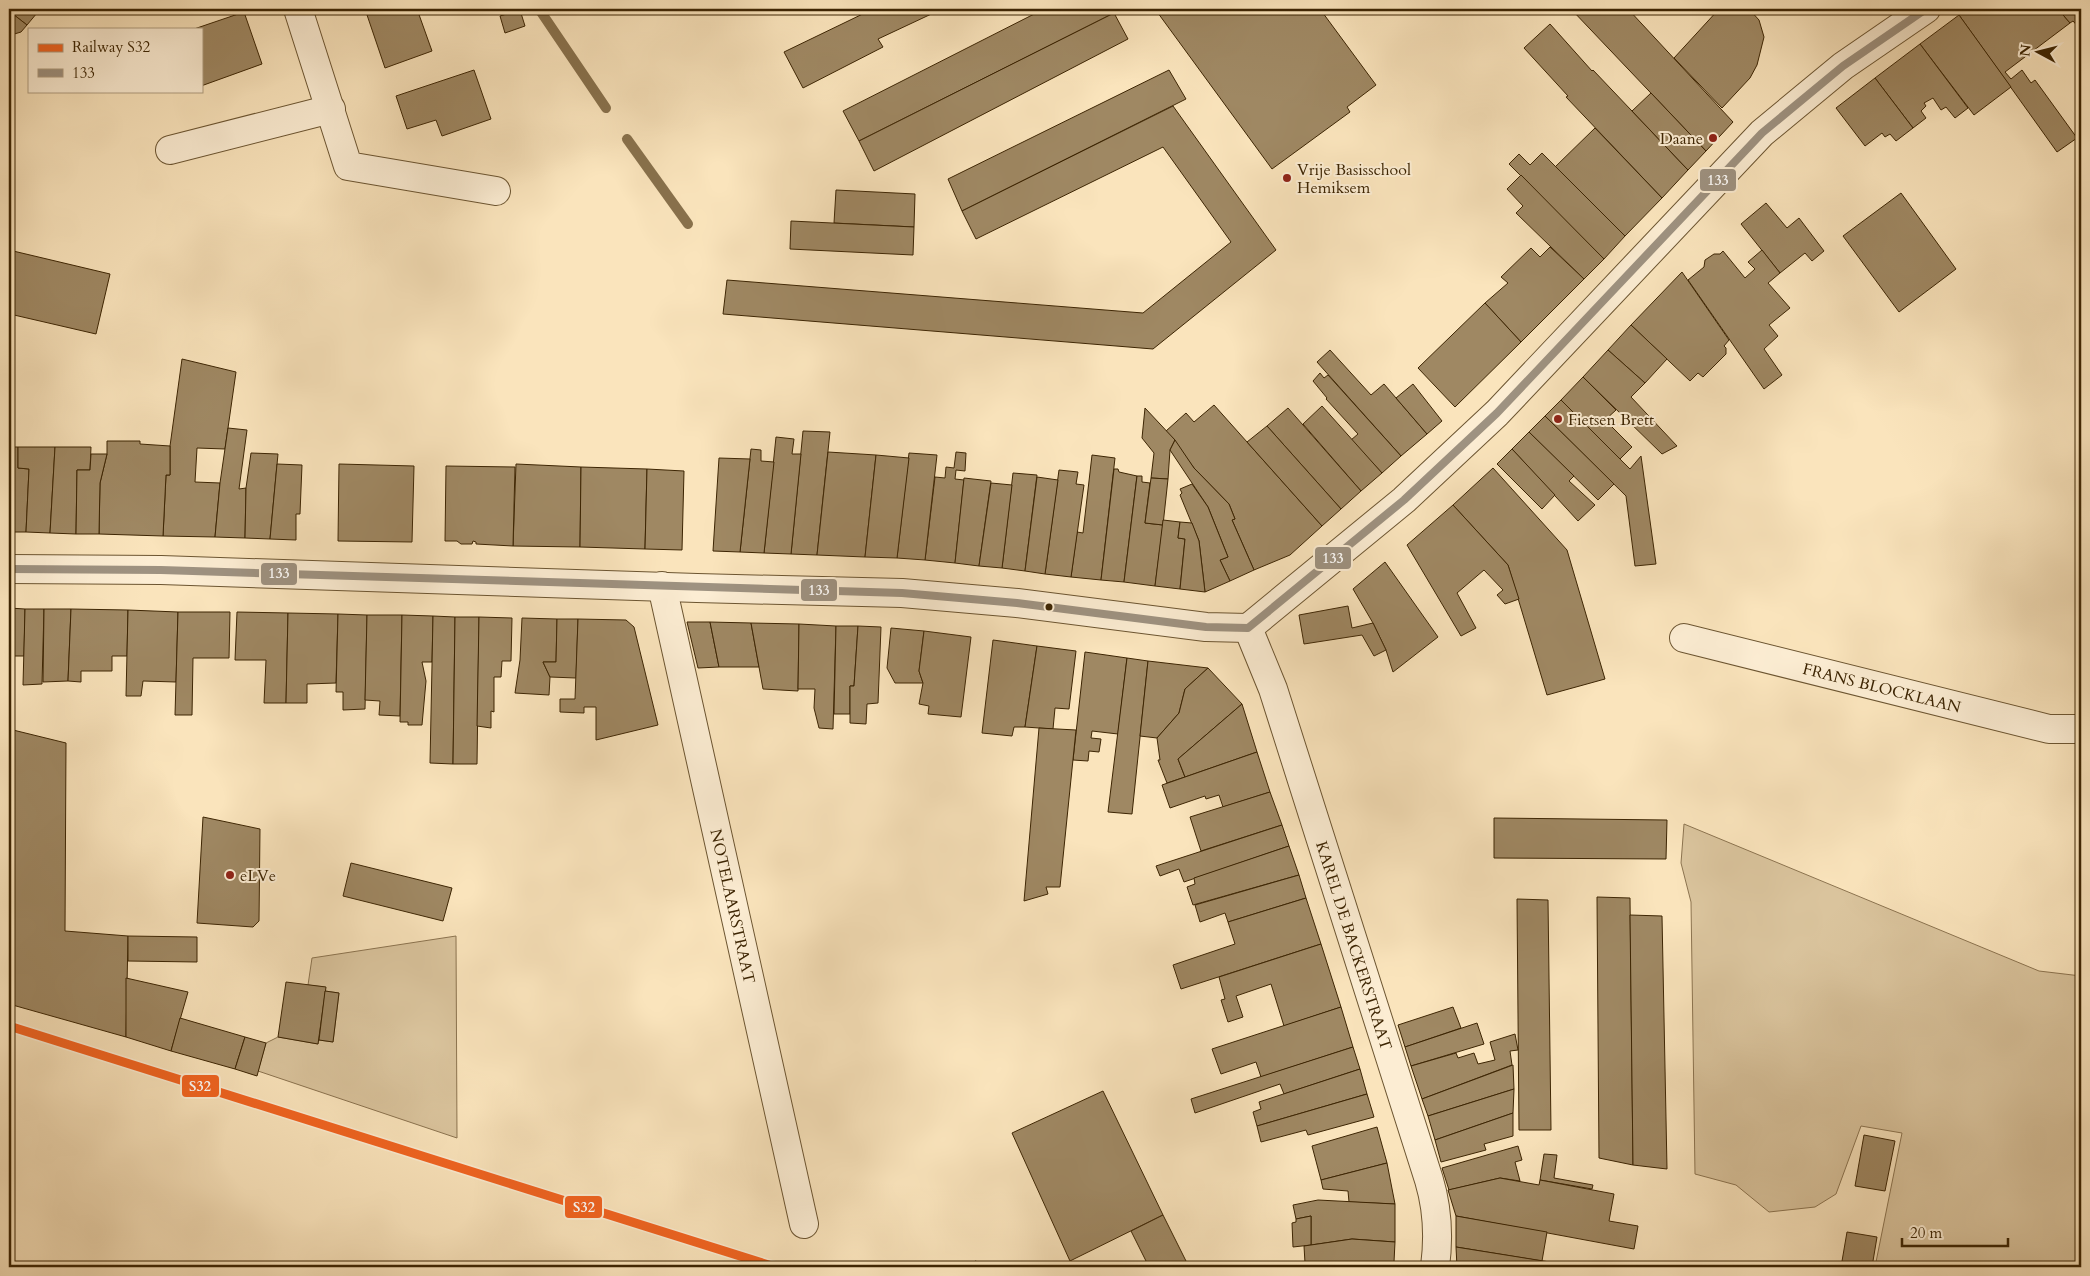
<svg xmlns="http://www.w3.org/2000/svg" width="2090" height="1276" font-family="Cardo,serif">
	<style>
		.green { fill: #dac49d; stroke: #8c7450 }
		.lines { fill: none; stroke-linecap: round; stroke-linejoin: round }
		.stream { stroke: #88714c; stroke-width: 10 }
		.building { fill: #9f8863; stroke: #3d2503 }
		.minor-casing { stroke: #6c5531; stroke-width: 30 }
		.minor { stroke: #fcedd3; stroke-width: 28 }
		.bus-1-casing { stroke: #fcedd3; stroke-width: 11 }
		.bus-1 { stroke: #9e9281; stroke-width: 8 }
		.rail-1-casing { stroke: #fcedd3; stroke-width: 12 }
		.rail-1 { stroke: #f26522; stroke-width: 9 }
		.poi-dot { fill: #8f2418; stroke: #fcedd3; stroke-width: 2 }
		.bus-dot { fill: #3d2503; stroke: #fcedd3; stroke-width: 2 }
		.labels { text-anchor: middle; stroke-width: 4; stroke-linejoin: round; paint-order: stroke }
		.poi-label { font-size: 16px; fill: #3d2503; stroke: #fcedd3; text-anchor: start }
		.street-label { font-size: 16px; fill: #3d2503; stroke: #fcedd3 }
		.line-badge { stroke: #fcedd3; stroke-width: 2 }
		.badge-label { font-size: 14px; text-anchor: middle; font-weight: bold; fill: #fff }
	</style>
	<rect width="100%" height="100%" fill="#fae4bc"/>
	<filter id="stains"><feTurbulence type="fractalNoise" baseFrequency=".004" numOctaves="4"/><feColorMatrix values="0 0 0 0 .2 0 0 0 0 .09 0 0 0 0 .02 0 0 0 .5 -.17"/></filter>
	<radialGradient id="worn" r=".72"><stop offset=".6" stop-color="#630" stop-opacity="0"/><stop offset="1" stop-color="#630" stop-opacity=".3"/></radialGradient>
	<g class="green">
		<path d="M1684 824 2039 971 2081 976V1267H1875L1902 1133 1861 1126 1836 1194 1815 1207 1769 1212 1736 1185 1695 1174 1691 902 1681 863Z"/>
		<path d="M456 936 457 1138 258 1071 266 1043 278 1037 318 1044 319 1040 333 1042 339 993 325 991V987L308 985 312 958Z"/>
	</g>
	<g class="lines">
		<g class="stream">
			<path d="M539 9 606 108"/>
			<path d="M627 139 688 224"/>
		</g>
	</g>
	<g class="building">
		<path d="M9 9H44L39 15 37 13 27 25 9 11Z"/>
		<path d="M365 9H417L432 51 385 68Z"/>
		<path d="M873 9H942L878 39 883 47 803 88 784 52Z"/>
		<path d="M1044 9H1112L1114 13 859 141 843 111Z"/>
		<path d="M1155 9H1320L1376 85 1347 107 1350 112 1272 169Z"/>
		<path d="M1571 9H1628L1733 122 1706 151Z"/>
		<path d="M1719 9H1749L1759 20 1764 37 1757 65 1750 78 1722 108 1674 58Z"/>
		<path d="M1968 9H2058L2070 23 2005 72 2011 79 2022 70 2031 83 2035 80 2077 138 2057 152 1959 15Z"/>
		<path d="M2058 9H2081V30L2073 21 2070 23Z"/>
		<path d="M520 10 525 26 505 33 500 16Z"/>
		<path d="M9 11 27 25 21 32 11 35 9 38Z"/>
		<path d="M244 12 262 64 201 86V29H194Z"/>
		<path d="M1114 13 1128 39 874 171 859 141Z"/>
		<path d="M1959 15 2011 87 1974 115 1920 44Z"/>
		<path d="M1550 24 1592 71 1593 70 1688 170 1662 198 1566 97 1568 96 1524 48Z"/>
		<path d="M1920 44 1968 108 1955 118 1946 107 1941 110 1933 98 1924 103 1926 106 1921 111 1926 118 1913 128 1875 78Z"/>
		<path d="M474 70 491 119 442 136 436 120 407 129 396 96Z"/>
		<path d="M1169 70 1186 99 962 211 948 179Z"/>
		<path d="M1875 78 1913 128 1896 141 1890 134 1885 137 1882 133 1865 146 1836 108Z"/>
		<path d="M1651 93 1706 151 1688 170 1632 111Z"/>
		<path d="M1173 106 1276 250 1153 349 723 314 727 280 1143 313 1231 242 1163 147 976 239 962 211Z"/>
		<path d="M1595 128 1662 198 1625 236 1555 167Z"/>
		<path d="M1542 153 1625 236 1604 259 1509 164 1519 154 1530 165Z"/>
		<path d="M1521 175 1604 259 1584 279 1516 213 1523 206 1507 189Z"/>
		<path d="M836 190 915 194 914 227 834 223Z"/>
		<path d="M1901 193 1956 269 1899 312 1843 236Z"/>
		<path d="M1766 203 1787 228 1799 218 1824 251 1812 261 1805 253 1780 273 1741 224Z"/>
		<path d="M791 221 914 227 913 255 790 249Z"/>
		<path d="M1550 247 1584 279 1521 342 1485 303 1508 283 1501 277 1531 248 1540 257Z"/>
		<path d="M9 250 110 274 96 334 14 315 9 379Z"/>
		<path d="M1762 250 1780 273 1768 283 1790 308 1769 325 1778 336 1764 349 1782 375 1764 389 1688 280 1704 267 1705 260 1714 254H1720L1723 251 1745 278 1755 269 1748 262Z"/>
		<path d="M1682 272 1729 340 1724 346 1726 348V354L1703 377 1698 373 1690 381 1631 325Z"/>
		<path d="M1485 303 1521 342 1455 407 1418 368Z"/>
		<path d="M1631 325 1667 359 1645 383 1608 350Z"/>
		<path d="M1330 350 1371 395 1384 384 1427 434 1401 456 1317 362Z"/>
		<path d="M1608 350 1645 383 1631 397 1677 446 1662 454 1583 377Z"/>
		<path d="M182 359 236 372 225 449 197 448 195 482 220 483 215 537 163 536 166 475H170V446Z"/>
		<path d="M1320 373 1324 378 1328 375 1401 456 1382 473 1351 440 1358 434 1326 399 1327 398 1313 381Z"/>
		<path d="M1583 377 1616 410 1605 420 1632 447 1620 459 1561 400Z"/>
		<path d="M1413 384 1442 421 1427 434 1396 398Z"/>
		<path d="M1561 400 1630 469 1641 456 1656 564 1635 566 1626 496 1545 416Z"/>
		<path d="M1214 405 1322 526 1290 555 1254 570 1232 520 1235 519 1229 504 1194 468 1166 431 1186 413 1194 422Z"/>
		<path d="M1322 406 1382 473 1361 491 1303 424Z"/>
		<path d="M1145 408 1175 440 1170 450 1168 479 1151 478 1154 453 1142 438Z"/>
		<path d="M1288 408 1361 491 1341 509 1267 426Z"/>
		<path d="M1545 416 1614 484 1598 500 1529 432Z"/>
		<path d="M1267 426 1341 509 1322 526 1247 442Z"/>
		<path d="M228 428 247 430 239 489 246 488 245 538 215 537 220 483Z"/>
		<path d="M803 431 830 432 817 555 791 554Z"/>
		<path d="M1529 432 1574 476 1569 481 1595 505 1578 521 1512 449Z"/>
		<path d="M776 437 794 439 792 454H801L791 554 764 553Z"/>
		<path d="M1175 440 1194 468 1229 504 1235 519 1232 520 1254 570 1230 581 1220 560 1228 557 1208 507 1170 450Z"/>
		<path d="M107 441H140V444L170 446V475H166L163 536 99 534 100 483 107 454Z"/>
		<path d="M9 447H18V468L29 469 26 532H9Z"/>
		<path d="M18 447H55L50 533 26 532 29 469 18 468Z"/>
		<path d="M55 447H91L90 470H77L76 534 50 533Z"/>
		<path d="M751 449 761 450V461L774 462 764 553 740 552Z"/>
		<path d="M1512 449 1555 495 1542 509 1497 464Z"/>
		<path d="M828 452 876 455 865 557 817 555Z"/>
		<path d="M956 452 966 453 965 471 956 470 955 479 964 480 955 563 925 560 935 477 945 478 946 467 954 468Z"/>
		<path d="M251 453 278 454 270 539 245 538 246 488Z"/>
		<path d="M909 453 937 455 925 560 897 558Z"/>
		<path d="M91 454H107L100 483 99 534H76L77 470H90Z"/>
		<path d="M876 455 909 458 897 558 865 557Z"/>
		<path d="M1092 455 1115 458 1101 580 1071 577 1077 532 1083 533Z"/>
		<path d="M719 458 750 459 740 552 713 551Z"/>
		<path d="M277 464 302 465 300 514H296V540L270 539Z"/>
		<path d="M339 464 414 466 412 542 338 541Z"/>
		<path d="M516 464 581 467 580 547 513 546Z"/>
		<path d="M446 466 515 467 513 546 476 544V542L473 541 472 544H461L457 541H445Z"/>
		<path d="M581 467 647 469 645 549 580 547Z"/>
		<path d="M1493 468 1567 550 1605 679 1547 695 1508 565 1453 505Z"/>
		<path d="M647 469 684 471 682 550 645 549Z"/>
		<path d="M1114 469H1118L1119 472 1137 476 1124 582 1101 580Z"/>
		<path d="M1059 470 1078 472 1076 484 1084 485 1071 577 1045 574Z"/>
		<path d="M1013 473 1037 475 1025 571 1002 568Z"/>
		<path d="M1137 476H1142V482L1150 483 1145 523 1163 525 1155 586 1124 582Z"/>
		<path d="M1037 477 1058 480 1045 574 1025 571Z"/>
		<path d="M964 478 991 481 979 566 955 563Z"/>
		<path d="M1151 478 1168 479 1163 525 1145 523Z"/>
		<path d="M991 483 1012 485 1002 568 979 566Z"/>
		<path d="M1192 484 1208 507 1228 557 1220 560 1230 581 1205 592 1199 541 1180 495 1182 493 1180 489Z"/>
		<path d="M1453 505 1508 565 1519 599 1505 604 1497 595 1503 590 1484 570 1457 593 1476 628 1461 636 1407 545Z"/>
		<path d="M1163 520 1180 522 1178 538 1185 539 1180 589 1155 586Z"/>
		<path d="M1180 522 1192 523 1199 541 1205 592 1180 589 1185 539 1178 538Z"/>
		<path d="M1385 562 1438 637 1393 672 1386 650 1373 623 1353 589Z"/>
		<path d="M1348 606 1352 628 1373 623 1386 650 1374 656 1362 635 1304 644 1299 615Z"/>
		<path d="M9 608 25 609 24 656H13V671H9Z"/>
		<path d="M25 609H44L42 684 23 685Z"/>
		<path d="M44 609H71L68 681 43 682Z"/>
		<path d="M71 609 128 610 127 656H112V671H81V682L68 681Z"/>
		<path d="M128 610 178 612 176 682 143 681 141 696H126Z"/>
		<path d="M178 612H230L229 658H193L192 715H175Z"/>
		<path d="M237 612 288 613 286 703H264L266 660H235Z"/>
		<path d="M288 613 338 614 336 683 307 684V703H286Z"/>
		<path d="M338 614 367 615 365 709 343 710V692H336Z"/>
		<path d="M367 615H402L400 716 379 715 380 701 365 700Z"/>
		<path d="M402 615 433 616 432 662H422L426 681 422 725H408V722H400Z"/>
		<path d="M433 616 455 617 453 764 430 763Z"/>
		<path d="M455 617H479L477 764H453Z"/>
		<path d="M479 617 512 618 511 661H502L501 677H494V712L491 711V728L477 726Z"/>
		<path d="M522 618 557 619 556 662H543L550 677 549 695 515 693 520 660Z"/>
		<path d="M557 619H578L576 678 550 677 543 662H556Z"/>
		<path d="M578 619 626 620 634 627 658 725 596 740V707H584V713L560 712V699H575Z"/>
		<path d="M687 622H710L719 667 698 668Z"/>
		<path d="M710 622 751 623 759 667H719Z"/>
		<path d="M751 623 799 624 798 691 763 689Z"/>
		<path d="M799 624 836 626 833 729 819 728 814 708 815 689H798Z"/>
		<path d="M836 626H858L854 686H850V714H834Z"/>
		<path d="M858 626 881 627 878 703 867 704 866 724 850 723V686H854Z"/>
		<path d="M891 628 924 631 919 671 923 683H895L887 668Z"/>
		<path d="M924 631 971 637 961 717 928 714 929 706 919 704 923 683 919 671Z"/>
		<path d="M993 640 1037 646 1025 727H1014L1012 736 982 733Z"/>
		<path d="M1037 646 1076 651 1069 709 1055 708 1053 729 1025 727Z"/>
		<path d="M1085 652 1127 658 1118 734 1092 731 1091 738 1101 739 1099 752 1089 751 1088 761 1073 760Z"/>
		<path d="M1127 658 1148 661 1132 814 1108 812Z"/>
		<path d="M1148 661 1208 668 1185 689 1179 713 1157 738 1140 736Z"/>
		<path d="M1208 668 1242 704 1178 759 1185 777 1167 783 1158 760H1160L1157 738 1179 713 1185 689Z"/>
		<path d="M1242 704 1257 752 1185 777 1178 759Z"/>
		<path d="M1039 728 1076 730 1060 887H1046L1048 894 1024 901Z"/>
		<path d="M9 729 66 743 65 931 128 936 126 1037 9 1004Z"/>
		<path d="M1257 752 1270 792 1223 807 1219 795 1206 799 1205 796 1170 808 1162 785Z"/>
		<path d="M1270 792 1282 825 1201 851 1190 817Z"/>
		<path d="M203 817 260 829 259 921 253 927 197 923Z"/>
		<path d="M1494 818 1667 820 1666 859 1494 858Z"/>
		<path d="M1282 825 1289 846 1184 882 1179 869 1160 876 1156 866Z"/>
		<path d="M1289 846 1299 875 1193 905 1187 887 1195 884 1194 878Z"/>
		<path d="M351 863 452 888 443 921 343 896Z"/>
		<path d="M1299 875 1306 898 1228 922 1225 913 1200 922 1195 905Z"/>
		<path d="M1597 897 1630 898 1633 1165 1599 1158Z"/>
		<path d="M1306 898 1321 944 1181 989 1173 965 1235 944 1228 922Z"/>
		<path d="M1517 899 1548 900 1551 1130H1519Z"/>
		<path d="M1630 915 1662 916 1667 1169 1633 1165Z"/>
		<path d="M128 936 197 937V962L128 961Z"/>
		<path d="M1321 944 1341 1007 1284 1026 1271 984 1236 996 1243 1017 1228 1022 1221 1000 1225 999 1219 977Z"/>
		<path d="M126 978 188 992 171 1051 126 1037Z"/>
		<path d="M286 982 326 987 318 1044 278 1037Z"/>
		<path d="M325 991 339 993 333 1042 319 1040Z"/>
		<path d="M1341 1007 1353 1047 1261 1077 1256 1062 1221 1074 1212 1049Z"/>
		<path d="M1453 1007 1461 1028 1405 1047 1398 1025Z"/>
		<path d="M180 1018 245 1037 235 1069 171 1051Z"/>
		<path d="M1477 1023 1484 1044 1411 1066 1405 1047Z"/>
		<path d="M1515 1034 1518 1050 1510 1051 1512 1065 1422 1099 1411 1066 1456 1053 1458 1058 1474 1053 1478 1064 1495 1060 1490 1042Z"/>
		<path d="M245 1037 266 1043 257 1076 235 1069Z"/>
		<path d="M1353 1047 1360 1069 1284 1094 1280 1084 1195 1113 1191 1099Z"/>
		<path d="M1513 1065 1514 1089 1428 1116 1422 1099Z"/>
		<path d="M1360 1069 1367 1094 1257 1126 1253 1112 1261 1109 1259 1102Z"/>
		<path d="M1514 1089 1513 1113 1435 1140 1428 1116Z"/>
		<path d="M1103 1091 1163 1215 1070 1261 1012 1133Z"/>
		<path d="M1367 1094 1374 1117 1308 1135 1306 1130 1261 1142 1257 1126Z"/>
		<path d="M1513 1113V1136L1484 1144 1486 1150 1441 1162 1435 1140Z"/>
		<path d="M1377 1127 1387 1163 1321 1180 1312 1146Z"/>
		<path d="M1864 1135 1895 1141 1885 1191 1855 1186Z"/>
		<path d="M1518 1146 1522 1160 1515 1162 1520 1181 1500 1178 1449 1190 1442 1168Z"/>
		<path d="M1544 1154 1557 1155 1554 1178 1593 1185 1592 1189 1540 1180Z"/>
		<path d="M1387 1163 1395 1204 1349 1202 1348 1191 1323 1189 1321 1180Z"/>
		<path d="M1500 1178 1539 1185 1540 1180 1614 1194 1609 1221 1638 1226 1634 1249 1456 1216 1448 1190Z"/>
		<path d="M1318 1200 1395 1204V1242L1352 1239 1311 1245V1216L1296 1219 1293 1205Z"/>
		<path d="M1163 1215 1189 1267H1149L1131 1231Z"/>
		<path d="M1311 1216V1245L1293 1247 1292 1223 1296 1222V1219Z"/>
		<path d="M1456 1216 1547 1232 1542 1261 1456 1247Z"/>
		<path d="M1847 1232 1877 1237 1872 1267H1841Z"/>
		<path d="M1352 1239 1395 1242 1394 1262 1305 1263 1304 1246Z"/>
		<path d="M1456 1247 1556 1263 1555 1267H1457Z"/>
		<path d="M975 1261 996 1267H973Z"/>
		<path d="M1394 1262V1267H1305V1263Z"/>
	</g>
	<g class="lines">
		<g class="minor-casing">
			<g id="minor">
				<path d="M298 9 348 166 496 191"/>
				<path d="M170 150 331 109"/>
				<path d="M9 569 161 570 697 588 902 593 1017 603 1206 627 1248 628 1404 500 1497 413 1762 133 1843 66 1926 9"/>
				<path id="s1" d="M662 586 804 1224"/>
				<path id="s2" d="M1248 628 1273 689 1429 1180C1438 1210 1439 1237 1435 1267"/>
				<path id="s3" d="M1684 638 2049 729H2081"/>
			</g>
		</g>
		<use href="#minor" class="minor"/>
		<g class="bus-1-casing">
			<path id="bus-1" d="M9 569 161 570 902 593 1017 603 1206 627 1248 628 1404 500 1497 413 1762 133 1843 66 1926 9"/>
		</g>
		<use href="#bus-1" class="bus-1"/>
		<g class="rail-1-casing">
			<path id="rail-1" d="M9 1026 775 1267"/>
		</g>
		<use href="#rail-1" class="rail-1"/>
	</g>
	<g class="poi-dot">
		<circle cx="1713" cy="138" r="5"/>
		<circle cx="1287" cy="178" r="5"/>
		<circle cx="1558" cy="419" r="5"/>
		<circle cx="230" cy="875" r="5"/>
	</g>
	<circle class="bus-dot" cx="1049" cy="607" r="4.5"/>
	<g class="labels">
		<g class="poi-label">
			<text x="1703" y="144" text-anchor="end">Daane</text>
			<text x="1297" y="175">Vrije Basisschool<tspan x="1297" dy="18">Hemiksem</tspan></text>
			<text x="1568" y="425">Fietsen Brett</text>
			<text x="240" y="881">eLVe</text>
		</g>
		<g class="street-label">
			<text dy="6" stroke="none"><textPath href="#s3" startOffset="204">FRANS BLOCKLAAN</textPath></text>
			<text dy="6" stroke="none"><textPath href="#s1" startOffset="328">NOTELAARSTRAAT</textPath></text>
			<text dy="6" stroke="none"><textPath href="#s2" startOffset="335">KAREL DE BACKERSTRAAT</textPath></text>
		</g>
	</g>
	<g class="line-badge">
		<rect x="1699" y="168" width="38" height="24" rx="5" fill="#9e9281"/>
		<rect x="1314" y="546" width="38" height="24" rx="5" fill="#9e9281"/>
		<rect x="260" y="562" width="38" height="24" rx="5" fill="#9e9281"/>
		<rect x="800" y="578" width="38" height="24" rx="5" fill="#9e9281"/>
		<rect x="181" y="1074" width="39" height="24" rx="5" fill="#f26522"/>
		<rect x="564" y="1195" width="39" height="24" rx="5" fill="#f26522"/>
	</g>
	<g class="badge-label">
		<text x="1718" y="185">133</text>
		<text x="1333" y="563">133</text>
		<text x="279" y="578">133</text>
		<text x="819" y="595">133</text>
		<text x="200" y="1091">S32</text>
		<text x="584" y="1212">S32</text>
	</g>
	<rect width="2090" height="1276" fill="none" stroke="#fae4bc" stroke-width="30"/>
	<rect x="10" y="10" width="2070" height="1256" fill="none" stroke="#3d2503" stroke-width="2.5"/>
	<rect x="15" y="15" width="2060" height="1246" fill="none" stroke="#3d2503"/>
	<rect x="28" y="28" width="175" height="65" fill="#fcedd3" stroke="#b09d80"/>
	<rect x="38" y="44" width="25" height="8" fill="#f26522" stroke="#b09d80"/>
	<text x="72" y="52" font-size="15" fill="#3d2503">Railway S32</text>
	<rect x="38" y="69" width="25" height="8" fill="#9e9281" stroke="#b09d80"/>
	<text x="72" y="78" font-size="15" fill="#3d2503">133</text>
	<g transform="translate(2038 52) rotate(277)" stroke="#fcedd3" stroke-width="4" paint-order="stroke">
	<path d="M0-4L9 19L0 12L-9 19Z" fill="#3d2503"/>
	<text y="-8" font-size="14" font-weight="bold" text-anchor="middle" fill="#3d2503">N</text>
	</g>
	<path d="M1902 1238v8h106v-8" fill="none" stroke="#3d2503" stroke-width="2.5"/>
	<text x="1910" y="1238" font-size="15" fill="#3d2503" stroke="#fcedd3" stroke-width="4" paint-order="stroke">20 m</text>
	<rect width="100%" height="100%" filter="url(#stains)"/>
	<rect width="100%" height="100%" fill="url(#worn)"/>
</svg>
